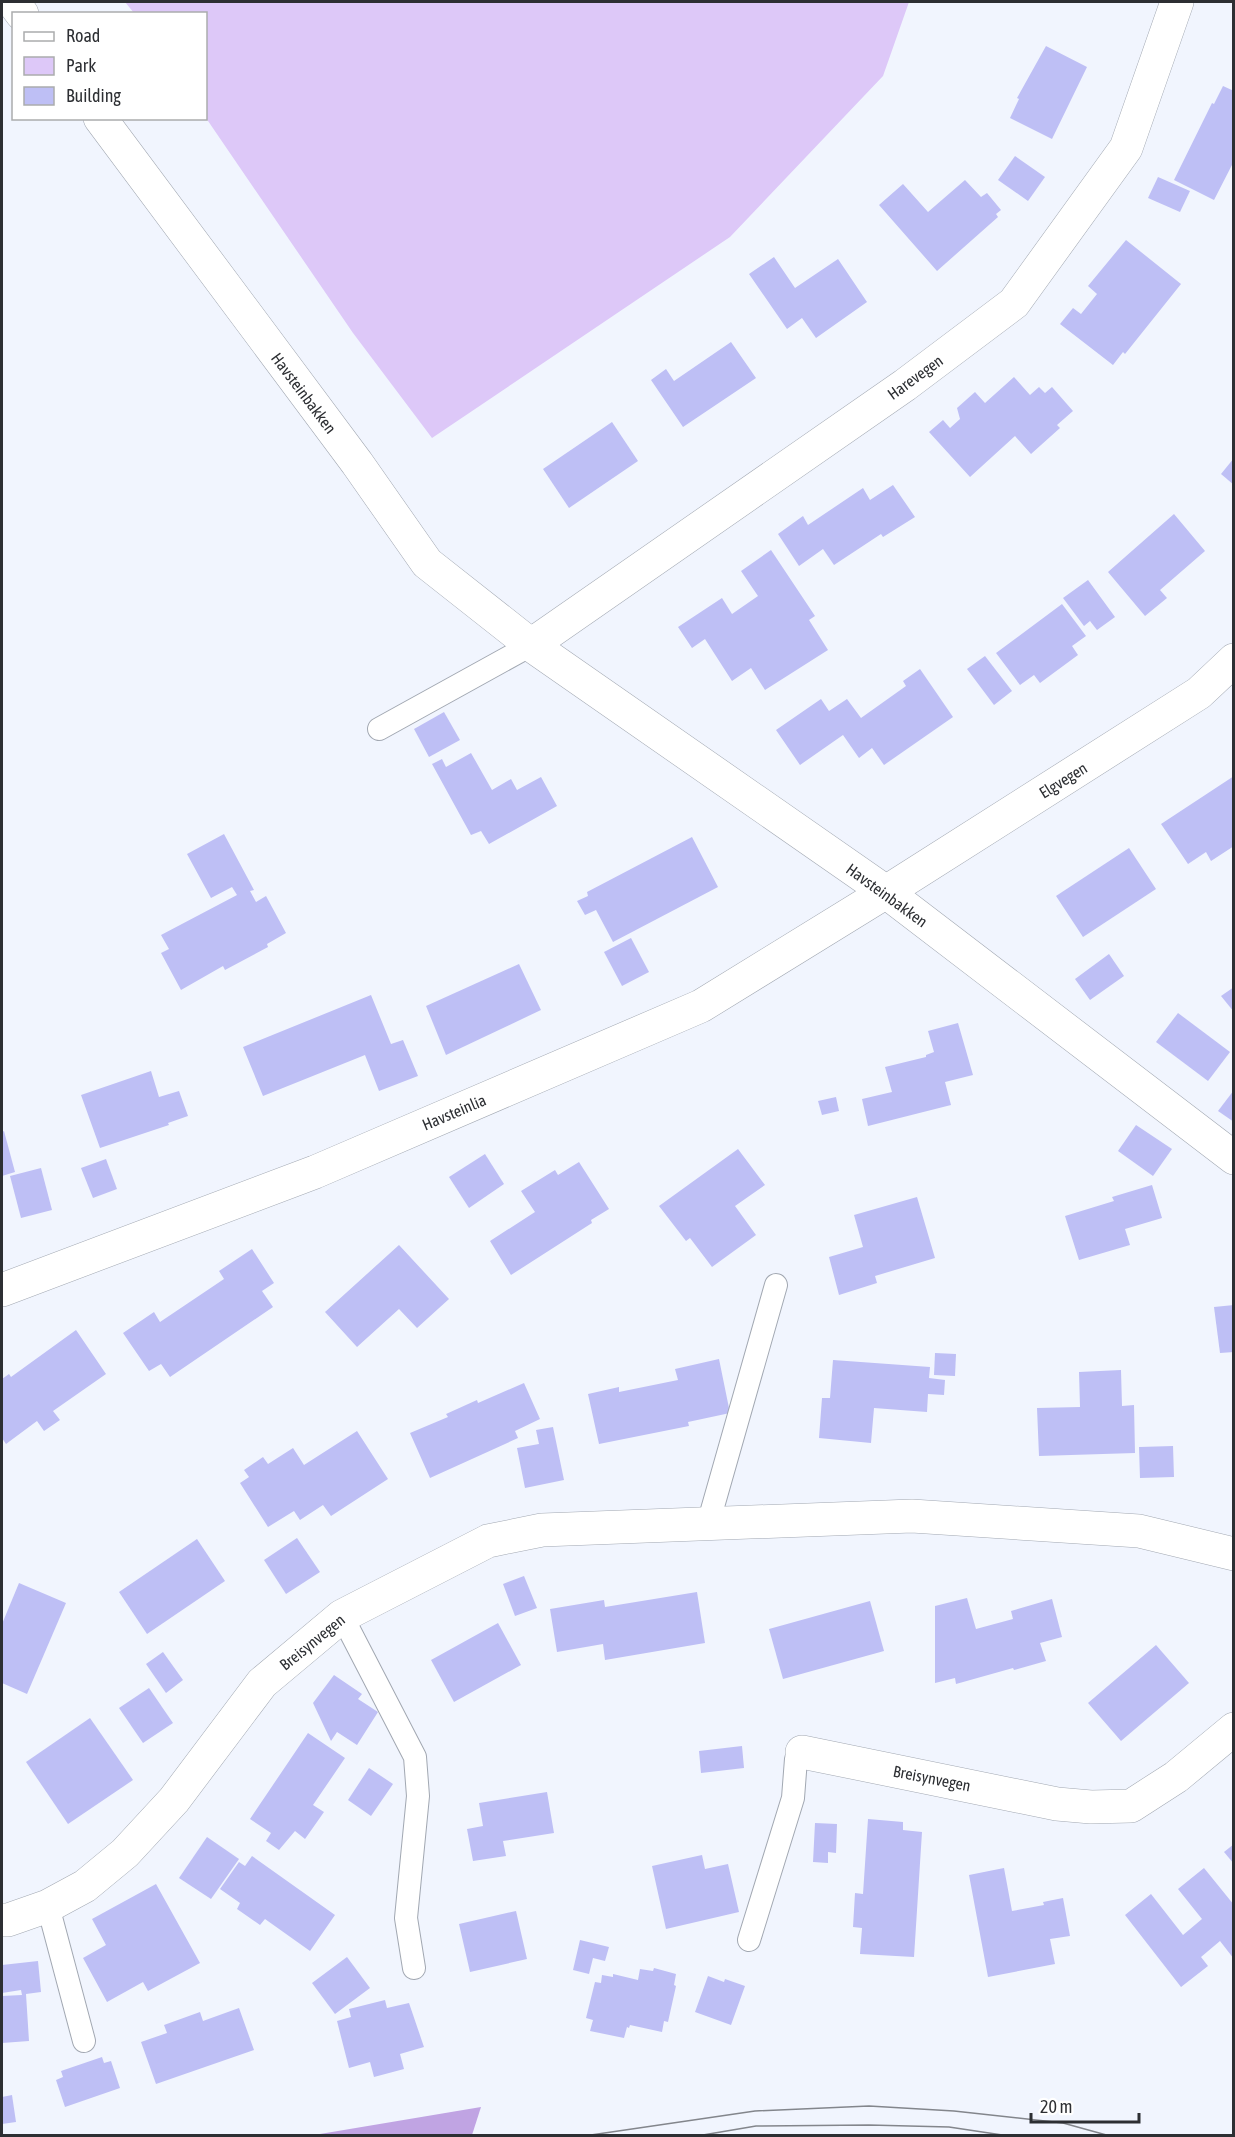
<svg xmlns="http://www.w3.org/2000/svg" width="1235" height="2137" font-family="'Asap Condensed',sans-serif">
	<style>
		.green { fill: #ddc8f8 }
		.forest { fill: #c0a4e3 }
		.building { fill: #bebff5 }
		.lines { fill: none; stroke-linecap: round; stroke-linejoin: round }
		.lane-casing { stroke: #a2a8b2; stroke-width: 24 }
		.street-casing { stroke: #a2a8b2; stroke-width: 34 }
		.lane { stroke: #fff; stroke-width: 22 }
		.street { stroke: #fff; stroke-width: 33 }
		.tram { stroke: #83868c; stroke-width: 1.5 }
		.labels { text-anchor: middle; stroke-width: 4.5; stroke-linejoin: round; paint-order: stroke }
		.street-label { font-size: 16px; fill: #2d2f33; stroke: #fff }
	</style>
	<rect width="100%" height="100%" fill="#f1f5fe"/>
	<path class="green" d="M125 2H909L883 76 730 237 432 438 353 333 206 118V14L134 13Z"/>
	<path class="forest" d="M481 2107 472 2135H314Z"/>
	<g class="building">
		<path d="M1046 46 1087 67 1052 139 1010 118 1019 99 1017 98Z"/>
		<path d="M1223 86 1234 91V161L1214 200 1174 180 1212 103 1214 104Z"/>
		<path d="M1015 156 1045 177 1028 201 998 180Z"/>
		<path d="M1158 177 1190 191 1180 212 1148 198Z"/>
		<path d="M965 180 981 197 987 193 1001 210 996 214 998 217 937 271 879 205 903 184 928 212Z"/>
		<path d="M1126 240 1181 284 1125 354 1123 352 1113 365 1060 324 1073 308 1081 314 1097 294 1088 286Z"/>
		<path d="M774 257 795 288 838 259 867 302 816 338 802 318 787 329 749 274Z"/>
		<path d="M731 342 756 378 683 427 651 380 666 369 674 381Z"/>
		<path d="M1014 377 1030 395 1039 387 1045 393 1052 387 1073 411 1057 425 1060 428 1031 454 1015 436 970 477 929 432 943 420 950 428 960 419 957 408 975 392 985 403Z"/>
		<path d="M612 422 638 461 569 508 543 469Z"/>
		<path d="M1234 458V485L1221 474Z"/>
		<path d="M893 485 915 517 883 537 881 534 834 565 823 549 799 566 778 534 803 516 808 525 863 488 870 500Z"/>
		<path d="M1174 514 1205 551 1160 590 1167 598 1145 616 1108 572Z"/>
		<path d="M771 550 815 616 809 620 828 650 765 690 751 668 732 681 705 639 692 648 678 627 722 598 732 614 758 596 741 571Z"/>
		<path d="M1088 580 1115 617 1097 630 1090 621 1084 626 1063 598Z"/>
		<path d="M1062 604 1086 636 1072 646 1078 655 1040 683 1034 675 1020 685 996 653Z"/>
		<path d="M985 656 1012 691 994 705 967 669Z"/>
		<path d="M920 669 953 717 884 765 872 748 859 758 843 735 800 765 776 730 821 699 829 711 847 699 861 718 906 686 903 681Z"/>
		<path d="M444 712 460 740 429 757 414 729Z"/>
		<path d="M471 753 492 790 511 779 517 790 541 777 557 806 489 844 481 831 471 835 432 764 442 759 446 767Z"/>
		<path d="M1234 776V846L1211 861 1206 852 1188 864 1161 824Z"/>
		<path d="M224 834 254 890 250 891 256 902 266 896 286 933 267 944 268 947 225 970 223 966 181 990 161 953 169 949 161 935 237 895 232 887 211 898 187 854Z"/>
		<path d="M692 837 718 887 613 942 596 910 585 915 577 901 588 896 587 892Z"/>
		<path d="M1129 848 1156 889 1083 937 1056 896Z"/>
		<path d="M631 938 649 972 622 986 604 952Z"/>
		<path d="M1109 954 1124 976 1090 1000 1075 979Z"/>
		<path d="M519 964 541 1010 446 1055 426 1006Z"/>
		<path d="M1234 987V1012L1221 996Z"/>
		<path d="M371 995 391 1044 403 1040 418 1076 379 1091 365 1055 263 1096 243 1047Z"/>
		<path d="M1178 1013 1230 1052 1208 1081 1156 1042Z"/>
		<path d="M958 1023 973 1075 945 1082 951 1105 868 1126 862 1099 892 1092 885 1067 926 1057V1055L934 1052 928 1031Z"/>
		<path d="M151 1071 159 1097 179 1091 188 1116 168 1123 169 1125 100 1148 81 1095Z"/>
		<path d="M1234 1090V1122L1218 1111Z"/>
		<path d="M836 1097 839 1111 822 1115 818 1101Z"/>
		<path d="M1136 1125 1172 1149 1153 1176 1118 1151Z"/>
		<path d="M4 1131 15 1172 2 1176V1132Z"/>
		<path d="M738 1149 765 1185 735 1206 756 1235 712 1267 690 1238 686 1241 659 1206Z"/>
		<path d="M485 1154 504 1184 469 1208 449 1177Z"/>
		<path d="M106 1159 117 1189 93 1198 81 1168Z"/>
		<path d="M579 1162 609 1209 591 1220 592 1223 511 1275 490 1241 535 1212 521 1191 555 1170 558 1175Z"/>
		<path d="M41 1168 52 1210 21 1218 10 1176Z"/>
		<path d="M1152 1185 1162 1218 1125 1229 1130 1245 1079 1260 1065 1216 1114 1201 1112 1197Z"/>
		<path d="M917 1197 935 1258 875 1276 877 1283 839 1295 829 1257 863 1247 854 1215Z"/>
		<path d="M399 1245 449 1299 417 1328 399 1309 357 1347 325 1312Z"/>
		<path d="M252 1249 274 1283 262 1291 273 1307 170 1377 161 1364 149 1371 123 1333 154 1312 160 1322 224 1279 219 1271Z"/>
		<path d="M1234 1305V1352L1220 1353 1214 1307Z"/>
		<path d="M76 1330 106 1374 53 1411 60 1420 44 1431 37 1421 6 1444 2 1438V1379L9 1374 11 1377Z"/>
		<path d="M935 1353 956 1354 955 1376 934 1375Z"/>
		<path d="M719 1359 730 1413 688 1422 689 1426 599 1444 588 1394 619 1387V1392L678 1380 675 1369Z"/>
		<path d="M833 1360 930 1367 929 1378 945 1380 944 1395 928 1394 927 1412 874 1408 871 1443 819 1438 822 1398H830Z"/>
		<path d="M1121 1370 1122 1406 1134 1405 1135 1453 1039 1456 1037 1408 1080 1407 1079 1372Z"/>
		<path d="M524 1383 540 1419 515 1431 518 1438 430 1478 410 1433 448 1417 446 1414 477 1400 478 1403Z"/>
		<path d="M553 1427 564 1480 525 1488 517 1448 539 1444 536 1430Z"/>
		<path d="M357 1431 388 1479 331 1516 323 1505 300 1520 294 1511 268 1527 240 1483 249 1477 244 1470 263 1457 268 1464 293 1448 304 1465Z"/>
		<path d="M1173 1446 1174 1477 1140 1478 1139 1447Z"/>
		<path d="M297 1538 320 1572 286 1594 264 1560Z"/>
		<path d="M197 1539 225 1581 147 1634 119 1592Z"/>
		<path d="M524 1576 537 1608 515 1616 503 1584Z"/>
		<path d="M19 1583 66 1603 27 1694 2 1683V1624Z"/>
		<path d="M697 1592 705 1643 605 1660 603 1644 557 1652 550 1609 604 1600 605 1607Z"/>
		<path d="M967 1598 976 1629 1013 1619 1011 1611 1052 1599 1062 1637 1040 1643 1046 1661 1014 1670 1013 1668 956 1684 955 1678 935 1683V1606Z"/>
		<path d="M870 1601 884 1651 783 1679 769 1629Z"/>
		<path d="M498 1623 521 1665 454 1702 431 1660Z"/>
		<path d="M1156 1645 1189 1683 1121 1741 1088 1703Z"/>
		<path d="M163 1652 183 1680 166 1693 146 1664Z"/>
		<path d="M334 1675 362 1694 358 1699 378 1712 357 1745 337 1732 331 1741 313 1703Z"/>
		<path d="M149 1688 173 1723 143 1743 119 1708Z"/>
		<path d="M90 1718 133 1780 68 1824 26 1762Z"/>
		<path d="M308 1733 345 1758 313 1805 324 1812 305 1839 295 1831 279 1850 266 1841 271 1833 250 1819Z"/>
		<path d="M742 1746 744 1768 701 1773 699 1751Z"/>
		<path d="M369 1768 393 1784 371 1816 348 1800Z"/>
		<path d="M547 1792 554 1833 503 1841 506 1856 473 1861 467 1829 483 1826 479 1803Z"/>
		<path d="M868 1819 903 1822V1830L922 1832 914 1957 860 1954 862 1928 853 1927 855 1893 863 1894Z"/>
		<path d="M815 1823 837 1824 836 1853 828 1852V1863L813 1862Z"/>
		<path d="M207 1837 239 1859 211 1899 179 1878Z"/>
		<path d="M1234 1844V1864L1224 1852Z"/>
		<path d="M702 1855 705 1869 728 1864 739 1912 666 1929 652 1866Z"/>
		<path d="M252 1856 335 1915 310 1951 265 1919 260 1925 237 1909 240 1903 220 1889 239 1862 245 1866Z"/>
		<path d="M1004 1868 1012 1911 1044 1905 1043 1902 1063 1898 1070 1936 1050 1939 1055 1964 988 1977 969 1875Z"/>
		<path d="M1204 1868 1234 1905V1959L1220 1941 1201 1957 1208 1966 1181 1987 1125 1915 1151 1894 1183 1935 1202 1919 1178 1889Z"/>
		<path d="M156 1884 200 1963 148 1991 143 1982 107 2002 83 1958 106 1945 92 1919Z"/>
		<path d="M516 1911 527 1959 470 1972 459 1924Z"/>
		<path d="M580 1940 609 1947 605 1961 593 1958 589 1974 573 1970Z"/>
		<path d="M347 1957 370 1988 335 2014 312 1983Z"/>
		<path d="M38 1961 41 1992 26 1994 29 2041 2 2043V1996L22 1995 21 1990 2 1993V1965Z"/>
		<path d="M654 1968 676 1974 674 1985 676 1986 668 2022 664 2021 662 2032 630 2025 629 2028 627 2027 624 2038 590 2031 593 2020 586 2018 595 1982 601 1983 602 1975 613 1977V1974L638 1980 640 1969 653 1971Z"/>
		<path d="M708 1976 724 1982 725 1979 745 1986 731 2025 695 2012Z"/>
		<path d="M385 2000 387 2008 409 2003 424 2047 400 2054 404 2069 374 2077 370 2062 349 2068 337 2021 351 2017 349 2009Z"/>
		<path d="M239 2008 254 2050 156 2084 141 2042 167 2033 164 2025 200 2012 203 2021Z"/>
		<path d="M102 2057 104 2063 111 2061 120 2088 65 2107 56 2080 63 2077 61 2071Z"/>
		<path d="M12 2095 16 2122 2 2124V2097Z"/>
	</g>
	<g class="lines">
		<g class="lane-casing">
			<g id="lane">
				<path d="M379 729 531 645"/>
				<path d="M708 1524 776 1285"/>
				<path d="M342 1616 415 1757 418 1796 406 1918 414 1968"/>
				<path d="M48 1906 84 2041"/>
				<path d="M749 1940 793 1798 796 1759 802 1752"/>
			</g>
		</g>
		<g class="street-casing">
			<g id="street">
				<path d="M13 2 22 14"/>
				<path d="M100 118 357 463 427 563 531 645 886 892 1234 1158"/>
				<path d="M531 645 905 385 1014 303 1126 148 1177 2"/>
				<path d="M2 1290 315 1172 701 1006 886 892 1199 693 1234 660"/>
				<path d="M802 1752 1057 1804 1091 1807 1131 1806 1176 1777 1234 1729"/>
				<path d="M2 1920H8L48 1906 85 1886 125 1853 174 1800 262 1683 342 1616 488 1541 542 1530 912 1516 1139 1531 1234 1554"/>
			</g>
		</g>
		<use href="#lane" class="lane"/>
		<use href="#street" class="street"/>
		<g class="tram">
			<path d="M584 2136 755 2111 869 2106 954 2111 1063 2123 1110 2136"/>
			<path d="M697 2136 756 2126 869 2125 949 2127 1009 2136"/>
		</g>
	</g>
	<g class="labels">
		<g class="street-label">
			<text transform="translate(915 377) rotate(-36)" y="6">Harevegen</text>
			<text transform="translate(304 393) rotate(53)" y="6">Havsteinbakken</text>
			<text transform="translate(1063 780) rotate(-32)" y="6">Elgvegen</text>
			<text transform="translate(887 895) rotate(36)" y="6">Havsteinbakken</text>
			<text transform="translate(454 1112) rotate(-23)" y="6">Havsteinlia</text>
			<text transform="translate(312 1642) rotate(-39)" y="6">Breisynvegen</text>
			<text transform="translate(932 1778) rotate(11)" y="6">Breisynvegen</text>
		</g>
	</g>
	<rect width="1235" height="2137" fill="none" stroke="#2d2f33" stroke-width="6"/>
	<rect x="12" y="12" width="195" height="108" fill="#ffffff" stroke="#abacad" stroke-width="1.5"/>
	<rect x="24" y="32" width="30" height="9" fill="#ffffff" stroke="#abacad" stroke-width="1.5"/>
	<text x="66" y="42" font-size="18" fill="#2d2f33">Road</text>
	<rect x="24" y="57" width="30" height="18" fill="#ddc8f8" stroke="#abacad" stroke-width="1.5"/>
	<text x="66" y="72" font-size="18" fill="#2d2f33">Park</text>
	<rect x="24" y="87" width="30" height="18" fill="#bebff5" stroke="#abacad" stroke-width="1.5"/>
	<text x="66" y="102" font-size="18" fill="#2d2f33">Building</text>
	<path d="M1031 2113v9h108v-9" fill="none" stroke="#2d2f33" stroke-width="3"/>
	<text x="1040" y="2113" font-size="18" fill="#2d2f33" stroke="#ffffff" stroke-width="4.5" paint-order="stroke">20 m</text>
</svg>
